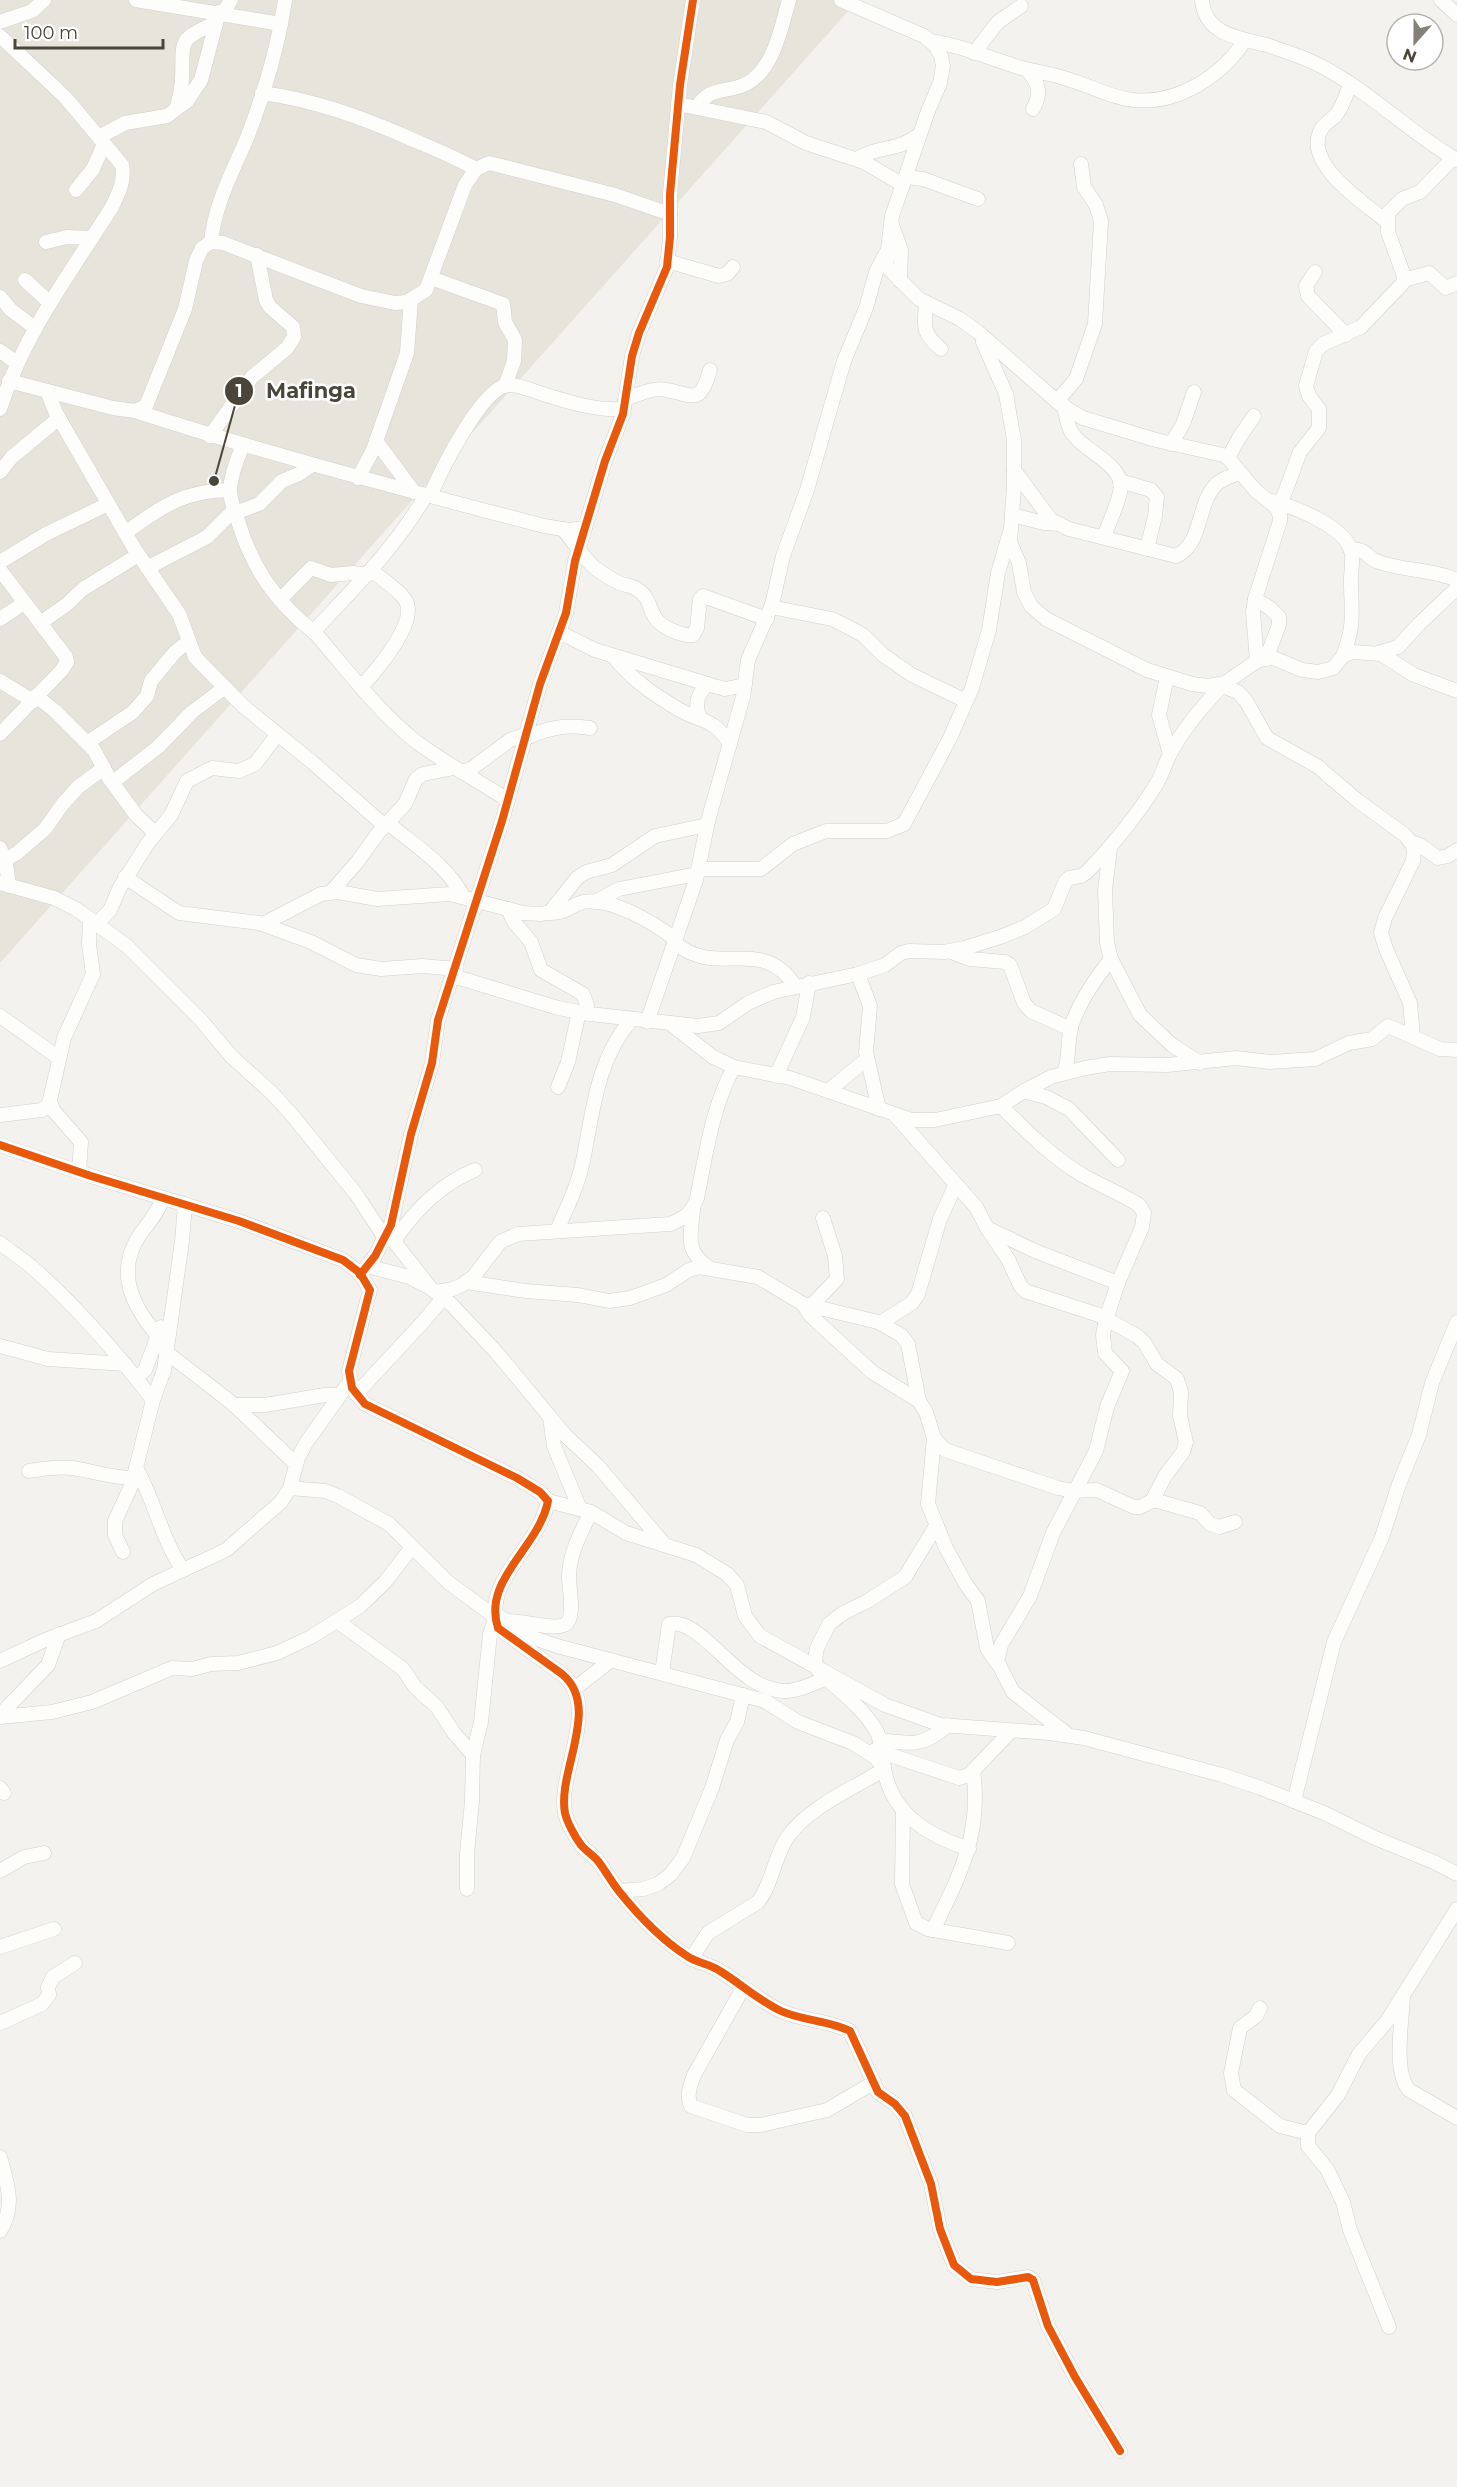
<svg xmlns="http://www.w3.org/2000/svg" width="1457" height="2487" font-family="Montserrat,sans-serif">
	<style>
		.residential { fill: #e7e4dc }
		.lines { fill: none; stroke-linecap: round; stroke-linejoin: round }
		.minor-casing { stroke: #d2d0cb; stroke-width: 15 }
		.minor { stroke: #fdfdfc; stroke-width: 14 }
		.cycleway-casing { stroke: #fff; stroke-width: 11 }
		.cycleway { stroke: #e8590c; stroke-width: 8 }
		.leader { fill: none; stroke: #4b4439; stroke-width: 2 }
		.callout-dot { fill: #4b4439; stroke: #fff; stroke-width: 2 }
		.mark-label { font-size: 18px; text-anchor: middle; font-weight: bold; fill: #fff }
		.callout-label { font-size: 21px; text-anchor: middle; font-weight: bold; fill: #4b4439; stroke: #fff; stroke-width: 5; stroke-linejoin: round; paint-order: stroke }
	</style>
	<rect width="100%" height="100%" fill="#f4f2ee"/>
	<path class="residential" d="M0 0H858L0 963Z"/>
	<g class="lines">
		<g class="minor-casing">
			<g id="minor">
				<path d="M136 0 281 24"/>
				<path d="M841 0 924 36 935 45 941 56 943 66 940 83 928 111 892 216 886 266 919 299 960 319 978 332 1061 405 1083 418 1156 440 1223 455 1228 458 1256 491 1276 507 1280 515V521L1255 599 1253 612 1257 661"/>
				<path d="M1202 0C1205 35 1239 38 1267 45 1278 49 1290 53 1301 57 1358 79 1404 130 1457 160"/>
				<path d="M1441 0 1457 15"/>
				<path d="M223 13 231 0"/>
				<path d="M0 22 32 11 44 0"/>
				<path d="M0 36 65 97 122 165C125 181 119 192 112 207 71 272 23 335 0 409"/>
				<path d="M930 41C960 45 989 58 1018 67 1034 72 1051 73 1067 79 1089 85 1111 98 1133 100 1177 105 1222 76 1245 40"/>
				<path d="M974 53 998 22 1021 6"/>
				<path d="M1026 69C1039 82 1042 93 1033 109"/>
				<path d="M1350 85C1346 95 1343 106 1336 115 1332 119 1326 123 1322 128 1300 163 1366 204 1387 222"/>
				<path d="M262 93C314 100 361 117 409 138 432 148 455 157 476 169"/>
				<path d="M678 104 766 122 806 143 864 162 903 185"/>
				<path d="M177 107C179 98 182 88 182 78 184 40 176 41 215 23"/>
				<path d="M697 107C710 87 721 93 741 86 773 75 781 28 789 0"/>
				<path d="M99 137 125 123 167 116 187 101 201 80 219 12"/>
				<path d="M857 159C881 144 896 153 920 134"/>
				<path d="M906 177 923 179 978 199"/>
				<path d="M76 190 93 169 104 144"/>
				<path d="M892 225 901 250 900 281"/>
				<path d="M46 242 67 237 92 238"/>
				<path d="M211 242C214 206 233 171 247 138 264 94 278 47 285 0"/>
				<path d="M667 261 719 276 727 274 733 267"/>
				<path d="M1315 272 1306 286 1308 296 1346 335"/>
				<path d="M431 278 503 304 505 322 515 340 514 361 505 386"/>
				<path d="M25 280 50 303"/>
				<path d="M1404 280 1429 273 1446 288 1457 283"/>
				<path d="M0 297 11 310 35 328"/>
				<path d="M926 303C924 327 922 333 941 349"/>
				<path d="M983 342 1006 394 1014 440V487L1010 542 1019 563 1024 592 1031 606 1046 619 1147 670 1192 684 1208 686 1225 683 1257 661 1271 657 1302 670 1318 672 1333 668 1343 656 1353 652 1381 654 1414 675 1457 691"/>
				<path d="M0 351 17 363"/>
				<path d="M9 381 113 408 135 411 146 406 185 309 196 261 202 248 211 242 223 243 361 296 395 303 407 302 426 290 465 185 476 169 489 163 615 195 670 214"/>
				<path d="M47 391 56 413 134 548 179 614 195 657 243 706 312 762 385 826"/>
				<path d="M625 399C637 395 653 387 666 390 694 395 700 406 710 370"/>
				<path d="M1057 401 1076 379 1095 324 1101 221 1096 205 1084 187 1081 164"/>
				<path d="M1064 406C1066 415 1067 425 1072 433 1085 453 1126 464 1120 492 1117 507 1109 522 1104 537"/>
				<path d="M135 411C270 455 407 490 544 526L569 530 585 528"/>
				<path d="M210 436 252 377 287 348 294 337 293 327 270 307 266 300 257 255"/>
				<path d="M376 441 414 492"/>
				<path d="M1171 444 1183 424 1194 392"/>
				<path d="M243 445C237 459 231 474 230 490 230 500 235 511 238 521 253 570 276 602 316 634 347 670 377 710 414 740 444 763 477 780 508 800"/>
				<path d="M1228 458 1239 438 1254 416"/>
				<path d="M1014 470 1051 520 1069 529 1176 556C1204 544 1196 500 1219 482 1225 478 1233 475 1241 473"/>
				<path d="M0 472 12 457 59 418"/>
				<path d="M358 478 373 450 407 353 411 299"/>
				<path d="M1120 481 1151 490 1157 497 1155 516 1147 549"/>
				<path d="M430 496C440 473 481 388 508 385 518 384 533 391 543 394 568 402 597 411 624 409"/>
				<path d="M1273 501C1296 508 1348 527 1352 554 1353 565 1350 577 1351 587 1352 617 1354 627 1343 656"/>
				<path d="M1278 511 1300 452 1319 428V409L1309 396 1306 386 1316 351 1323 344 1361 327 1403 283 1404 276 1388 232V213L1402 199 1420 192 1453 158"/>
				<path d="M235 513 259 504 282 481 299 474 312 465"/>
				<path d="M1012 515 1044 523 1059 524"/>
				<path d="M563 529C575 543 581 556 595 568 602 573 611 579 619 583 625 585 632 586 637 589 658 603 642 619 676 632 682 634 687 636 693 635L697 628 700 599 703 596 767 619"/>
				<path d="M125 533C163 506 182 491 230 490"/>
				<path d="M1350 549C1371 550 1365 558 1379 562 1404 571 1432 569 1457 580"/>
				<path d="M0 562 46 534 108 504"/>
				<path d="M147 568 207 537 234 510"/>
				<path d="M0 570 66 657 67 662 62 670 0 734"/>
				<path d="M1255 599 1270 608 1279 617V625L1266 659"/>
				<path d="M280 600 311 568 331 575 354 573 368 575"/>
				<path d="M771 607 832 619 846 626 863 635 883 655 912 675 966 701"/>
				<path d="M0 619 24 603"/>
				<path d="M40 623 66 605 83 589 138 555"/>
				<path d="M313 632C354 588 396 547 426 495"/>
				<path d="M559 632 595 650 714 686 725 689 745 685"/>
				<path d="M1378 653 1398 647 1419 624 1457 588"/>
				<path d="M613 656C631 679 653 694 678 709 702 723 713 717 730 744"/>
				<path d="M1167 677 1159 715 1170 754"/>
				<path d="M0 681 33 701"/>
				<path d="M1222 686 1238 692 1246 701 1267 738 1317 766 1358 801 1405 835 1412 844 1414 850 1413 861 1385 918 1381 933 1386 949 1410 1003 1413 1037"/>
				<path d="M361 687C375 672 422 619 404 598 396 588 382 579 372 571"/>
				<path d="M36 696 55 711 94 750 109 778 136 815 155 833"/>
				<path d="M700 718C694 704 697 694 708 684"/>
				<path d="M526 738C548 728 565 724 590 728"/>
				<path d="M87 743 133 712 147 696 151 681 175 652 188 642"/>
				<path d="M462 772 471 769 510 740 527 734"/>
				<path d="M113 782 158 747 192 712 224 688"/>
				<path d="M388 823C415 846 446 864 463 896"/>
				<path d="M1410 842 1420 845 1438 858 1448 856 1457 850"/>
				<path d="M0 848 6 864 9 886"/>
				<path d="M1110 848 1105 890 1107 943 1111 959 1140 1015 1172 1045 1200 1063"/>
				<path d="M5 860 17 853 45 829 62 805 78 787 104 768"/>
				<path d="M698 869H761L793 844 826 831H887L904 824 950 738 972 688 989 630 998 573 1009 535"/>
				<path d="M125 877 179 913 259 923 311 942 356 965 381 969 423 966 456 969"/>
				<path d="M0 883 54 898 76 909 127 946 200 1019 231 1056 273 1094 292 1115 356 1194 385 1238"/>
				<path d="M331 892 358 861 378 833 405 804 416 779 423 774 454 768"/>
				<path d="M595 902 619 889 697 874"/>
				<path d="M508 909 514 922 531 942 541 970 583 994 587 1005 585 1013"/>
				<path d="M548 913C566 914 569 906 583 902 610 896 656 924 676 940"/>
				<path d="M97 924 110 910 120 887 148 843 171 815 187 781 212 768 239 771 255 764 277 735"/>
				<path d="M263 924 321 894 338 892 377 899 450 894 523 913 541 914 550 912 577 878 586 872 612 865 655 836 707 825"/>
				<path d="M675 943C718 979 761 934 795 986"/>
				<path d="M951 952 970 959 1005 962 1010 965 1024 1003 1031 1011 1071 1029"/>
				<path d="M858 974 870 1006 866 1052 879 1109"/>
				<path d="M453 976 558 1008 590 1014 698 1026 719 1023 748 1003 773 992 858 974 885 965 901 953 909 951 944 952 965 948 1003 936 1025 927 1054 909 1065 882 1069 878 1081 876 1087 872C1113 845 1136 817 1156 785 1162 775 1165 763 1171 752 1186 725 1204 704 1225 683"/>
				<path d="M0 1016 59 1058"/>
				<path d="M647 1022 696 880 708 821 743 697 748 660 772 605 783 556 807 490 844 361 866 308 876 272 886 253"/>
				<path d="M672 1025 713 1057 734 1067 790 1078 912 1120H935L1001 1106 1024 1091 1051 1077 1085 1068 1110 1064 1167 1065 1236 1058 1270 1062 1315 1059 1349 1043 1372 1039 1388 1026 1440 1049 1457 1050"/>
				<path d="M1064 1073C1070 1057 1067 1043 1071 1027 1079 1002 1095 979 1111 959"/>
				<path d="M776 1076 803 1017 809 983"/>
				<path d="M558 1087 568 1062 579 1012"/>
				<path d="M828 1091 867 1059"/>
				<path d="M1024 1091 1046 1097 1069 1109 1118 1160"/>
				<path d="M1001 1106C1026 1131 1053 1158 1084 1176 1102 1186 1121 1194 1139 1205L1144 1213 1142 1227 1118 1283 1106 1319 1103 1335 1105 1353 1122 1371 1107 1407 1096 1451 1053 1533 1030 1596 1001 1645 997 1661 1013 1692 1067 1734"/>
				<path d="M0 1115 42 1110 47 1106 50 1100"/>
				<path d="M895 1115 976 1207 987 1228 1035 1251 1118 1283"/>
				<path d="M0 1145 91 1176 239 1221 343 1260 360 1273 370 1290 349 1371 352 1388 365 1404 517 1478 540 1492 548 1501C539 1548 482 1579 498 1628L562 1674C602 1707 557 1771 565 1813 567 1822 575 1837 581 1845 586 1851 593 1855 598 1861 605 1870 611 1881 618 1890 637 1914 662 1940 687 1956 697 1963 710 1964 720 1971 741 1984 758 2000 781 2011 803 2021 828 2020 850 2031L878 2092 895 2104 905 2116 931 2184 940 2229 954 2265 971 2279 997 2282 1028 2277 1033 2280 1048 2326 1075 2377 1120 2451"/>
				<path d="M79 1172 81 1142 53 1110 50 1100 64 1038 93 974 89 944 90 919"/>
				<path d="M693 1210C691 1235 684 1250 708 1267"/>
				<path d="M987 1228 1008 1259 1020 1285 1025 1291 1099 1315 1137 1336 1144 1342 1157 1364 1177 1379 1181 1392 1180 1416 1186 1442 1183 1452 1165 1476 1152 1501"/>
				<path d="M557 1230C567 1208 578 1185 583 1161 593 1111 597 1058 632 1019"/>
				<path d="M389 1235 429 1286"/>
				<path d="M394 1241C415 1210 440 1184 475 1170"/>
				<path d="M0 1243C11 1252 23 1259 34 1269 78 1308 117 1353 153 1400"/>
				<path d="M367 1266 409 1277 429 1287 451 1304 497 1353 565 1435 598 1466 665 1545"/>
				<path d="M360 1275 375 1256 391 1225 411 1134 432 1063 438 1020 502 821 540 684 566 613 575 561 605 461 623 414 632 356 639 333 667 267 670 237V194L680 85 693 0"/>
				<path d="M466 1282 526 1291 578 1295 609 1301 630 1298 666 1285 689 1270 699 1267 758 1277 803 1304 878 1322 901 1335 908 1344 919 1401 926 1412 934 1438 945 1450 1058 1488 1073 1491 1097 1490 1134 1507H1140L1154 1500 1200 1513 1210 1524 1219 1527 1235 1522"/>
				<path d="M436 1292 453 1289 462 1285 474 1276 500 1242 518 1234 670 1224C685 1218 692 1213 697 1198 706 1154 712 1107 734 1067"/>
				<path d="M803 1304 810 1315 872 1372 919 1401"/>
				<path d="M811 1306 837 1279 835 1256 823 1218"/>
				<path d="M880 1323 912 1303 918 1294 940 1219 955 1186"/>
				<path d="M157 1335C131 1304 115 1270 141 1233 150 1221 158 1212 163 1198"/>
				<path d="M0 1346 48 1359 125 1364"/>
				<path d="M166 1352 232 1403 296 1464"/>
				<path d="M136 1378 145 1370 161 1327"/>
				<path d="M356 1394 423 1322 443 1298"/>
				<path d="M234 1405H265L325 1395H339"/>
				<path d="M550 1417 554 1446 580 1509"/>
				<path d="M934 1438 928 1504 946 1548 965 1583 978 1601 987 1648 997 1663"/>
				<path d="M136 1468C155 1501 161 1538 183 1570"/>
				<path d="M29 1471C43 1469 57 1466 72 1468 93 1471 112 1478 133 1478"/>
				<path d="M290 1488 325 1491 338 1496 389 1524 449 1583 494 1616"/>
				<path d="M548 1501 591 1512 626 1533 696 1555 727 1574 737 1585 745 1616 760 1636 885 1705 941 1725 1049 1733 1084 1738 1222 1775 1261 1788 1324 1813 1375 1838 1434 1862 1457 1874"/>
				<path d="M123 1552 115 1535V1521L132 1484 153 1400 164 1370 182 1241 185 1204"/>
				<path d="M494 1613 534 1638 557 1646 765 1701 798 1722 853 1743 875 1757 883 1766"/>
				<path d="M337 1621 403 1669 415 1687 437 1707 454 1733 473 1755"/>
				<path d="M509 1621C523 1621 553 1630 564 1625 576 1620 569 1588 569 1577 569 1554 581 1532 591 1512"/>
				<path d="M0 1661 45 1640 96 1621 153 1584 226 1550 281 1502 290 1488 298 1458 306 1443 350 1381"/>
				<path d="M818 1670 815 1660 817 1648 829 1624 843 1613 866 1602 905 1577 936 1526"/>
				<path d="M662 1673 669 1624C703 1616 738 1693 787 1691 802 1690 817 1682 831 1676"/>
				<path d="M827 1679C845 1695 865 1711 877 1732 883 1745 882 1760 885 1773 894 1816 930 1836 969 1849"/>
				<path d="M574 1689 610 1661"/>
				<path d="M0 1715 48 1665 59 1634"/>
				<path d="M0 1717 52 1712 92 1702 172 1668 192 1669 211 1664 238 1663 277 1653 311 1637 360 1606 385 1582 412 1547"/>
				<path d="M880 1740C910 1744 924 1747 948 1725"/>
				<path d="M875 1750 959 1778 969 1775 1011 1731"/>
				<path d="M0 1788 4 1793"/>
				<path d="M1294 1801 1334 1642 1382 1537 1399 1484 1419 1435 1432 1383 1457 1322"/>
				<path d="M903 1810 902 1884 916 1923 928 1929 1008 1943"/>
				<path d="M0 1871 24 1857 44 1853"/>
				<path d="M467 1889V1854L472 1801 473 1755 481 1722 490 1634 495 1619"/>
				<path d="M619 1891 643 1889 658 1884 671 1874 683 1858 712 1788 727 1740 737 1722 743 1695"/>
				<path d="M933 1930C960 1875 982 1833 973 1771"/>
				<path d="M0 1947 54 1929"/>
				<path d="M691 1959 708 1933 758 1902C773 1883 774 1855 789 1835 813 1804 852 1790 884 1769"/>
				<path d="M743 1988 694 2075C690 2086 686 2096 691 2106L747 2125H761L827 2110 873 2083"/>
				<path d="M1403 1997C1402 2021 1393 2072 1409 2090L1457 2118"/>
				<path d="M1260 2008 1256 2016 1240 2028 1231 2073 1234 2090 1280 2126 1308 2133"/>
				<path d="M0 2023 42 2004 49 1995 48 1987 53 1977 75 1963"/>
				<path d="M0 2157C7 2183 16 2206 0 2231"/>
				<path d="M1389 2327 1350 2230 1343 2202 1327 2169 1308 2146V2133L1338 2095 1359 2054 1387 2021 1457 1909"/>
			</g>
		</g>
		<use href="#minor" class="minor"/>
		<g class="cycleway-casing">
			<g id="cycleway">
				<path d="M0 1145 91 1176 239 1221 343 1260 360 1273 370 1290 349 1371 352 1388 365 1404 517 1478 540 1492 548 1501C539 1548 482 1579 498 1628L562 1674C602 1707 557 1771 565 1813 567 1822 575 1837 581 1845 586 1851 593 1855 598 1861 605 1870 611 1881 618 1890 637 1914 662 1940 687 1956 697 1963 710 1964 720 1971 741 1984 758 2000 781 2011 803 2021 828 2020 850 2031L878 2092 895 2104 905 2116 931 2184 940 2229 954 2265 971 2279 997 2282 1028 2277 1033 2280 1048 2326 1075 2377 1120 2451"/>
				<path d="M360 1275 375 1256 391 1225 411 1134 432 1063 438 1020 502 821 540 684 566 613 575 561 605 461 623 414 632 356 639 333 667 267 670 237V194L680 85 693 0"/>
			</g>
		</g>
		<use href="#cycleway" class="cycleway"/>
	</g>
	<path class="leader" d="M214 481L239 391"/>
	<g class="callout-dot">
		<circle cx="214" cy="481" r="6"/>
		<circle cx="239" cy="391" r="15"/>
	</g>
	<g class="mark-label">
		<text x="239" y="397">1</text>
	</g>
	<g class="callout-label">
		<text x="311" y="398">Mafinga</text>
	</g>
	<g transform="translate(1415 42) rotate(201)"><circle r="28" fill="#ffffff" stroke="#b7b4b0" stroke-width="1.5"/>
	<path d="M0-4.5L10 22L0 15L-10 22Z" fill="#868178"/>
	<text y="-9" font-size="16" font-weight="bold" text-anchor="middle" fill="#4b4439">N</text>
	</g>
	<path d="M15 39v9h148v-9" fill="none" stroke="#4b4439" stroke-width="3"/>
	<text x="24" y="39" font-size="18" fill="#4b4439" stroke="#ffffff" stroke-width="4.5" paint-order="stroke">100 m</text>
</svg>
